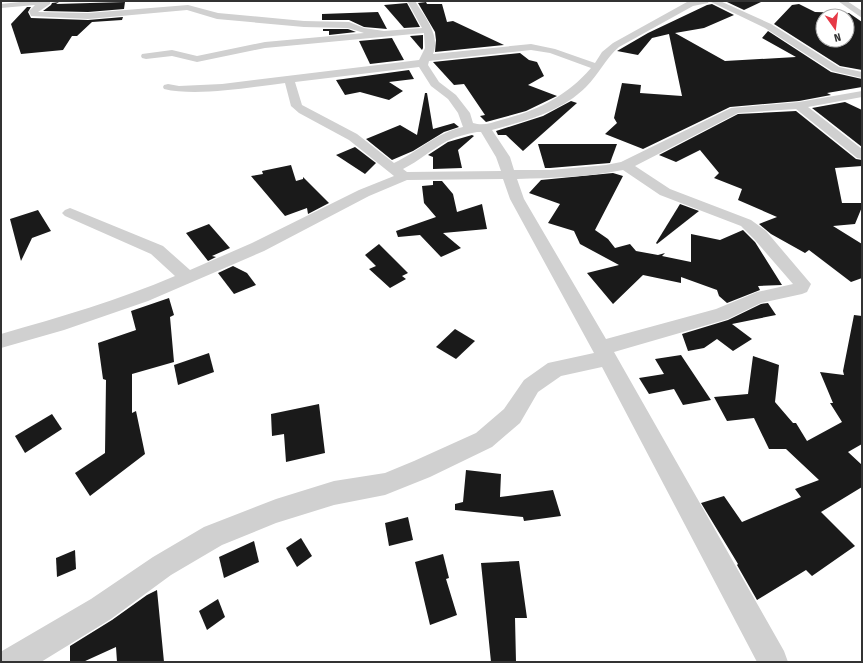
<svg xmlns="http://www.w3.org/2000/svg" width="863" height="663" font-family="'Fira Sans Condensed',sans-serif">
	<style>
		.building { fill: #1a1a1a; fill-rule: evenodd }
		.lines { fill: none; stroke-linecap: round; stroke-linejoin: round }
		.street { fill: #d0d0d0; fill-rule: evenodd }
	</style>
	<rect width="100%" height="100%" fill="#fff"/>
	<g class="building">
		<path d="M740 1H761V2L744 10 727 2Z"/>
		<path d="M59 2 56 4 125 2 124 9 88 12 43 11 51 5 52 3Z"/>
		<path d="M426 2 427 4H442L447 22 453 21 504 45 435 52 436 40 435 32 418 3Z"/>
		<path d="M407 3 420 27 404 28 384 5Z"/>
		<path d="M712 4 734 15 704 28 675 33 725 61 796 57 762 38 768 31 831 72 862 79V87L827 93 831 95 799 101 730 107 643 149 605 134 617 123 614 118 622 83 641 85 640 93 682 96 669 34 652 38 638 55 617 51 648 33 707 5Z"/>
		<path d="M799 4 815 12 849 13 862 22V70L840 66 774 24 792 5ZM823 16H847V40H823Z"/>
		<path d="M27 7H31L28 12 31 18 88 20 123 17 122 20 92 22 77 36H72L63 50 21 54 11 24Z"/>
		<path d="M378 12 387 29 364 27 349 20H322V14Z"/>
		<path d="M323 29H348L356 32 329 35V31H323Z"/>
		<path d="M423 35V48L422 50 410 36Z"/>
		<path d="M392 38 404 60 370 64 359 41Z"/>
		<path d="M520 53 529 60 537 62 544 76 528 85 557 96 526 111 486 122 480 116 485 115 464 84 454 85 433 62Z"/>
		<path d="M409 70 414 79 389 82 403 91 389 100 360 92 345 95 336 80Z"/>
		<path d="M425 93H427L433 129 454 123 459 127 444 132 413 151 392 160 366 139 400 125 417 135Z"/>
		<path d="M571 101 577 103 523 151 506 135H498L496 131 543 116Z"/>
		<path d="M845 102 862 110V147L812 108Z"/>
		<path d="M796 111 856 159 862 160V166L835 168 842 203H862V207L855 224 833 226 862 244V278L851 282 809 250 805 253 771 234 759 224 777 217 738 200 742 189 714 178 719 173 700 150 676 162 659 155 738 114Z"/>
		<path d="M472 135 474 136 458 150 462 168 433 169V157L428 155 448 142Z"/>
		<path d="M538 144H617L610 163 550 168H545Z"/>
		<path d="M355 147 376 163 365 174 336 155Z"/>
		<path d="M291 165 296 181 303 179V177L329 203 308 214 307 208 285 216 251 176 263 174 262 171Z"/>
		<path d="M613 173 623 176 595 230 608 239 615 248 630 244 636 251 658 255 665 253 662 256 691 262V234L720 240 743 230 755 242 782 285 758 286 760 290 727 303 719 296 717 290 681 277V283L643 275 613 304 587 273 619 265 580 244 574 231 548 223 560 204 529 193 541 180Z"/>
		<path d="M433 181H442L453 194 457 212 482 204 487 229 443 233 461 248 441 257 420 235 398 237 396 231 436 217 424 203 422 186 433 185Z"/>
		<path d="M680 204 699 211 657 244 656 243Z"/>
		<path d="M38 210 51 231 32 238 21 261 10 219Z"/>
		<path d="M209 224 230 248 212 256 216 257 208 261 186 233Z"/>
		<path d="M379 244 408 273 402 276 406 279 390 288 369 269 376 266 365 255Z"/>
		<path d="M233 266 247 273 256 285 234 294 218 273Z"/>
		<path d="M169 298 174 315 170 317 174 362 132 374V413L136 411 145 454 90 496 75 473 105 453 106 380 103 379 98 343 136 330 131 311Z"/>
		<path d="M768 303 776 315 732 324 752 339 733 351 717 339 704 348 688 351 682 334 728 320 761 304Z"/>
		<path d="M854 315 862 316V444L848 452 862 465V487L821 512 855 546 812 576 806 570 757 600 737 565 738 564 701 503 724 496 742 522 801 497 795 489 819 480 786 449H769L754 418 727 421 714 397 748 394 753 356 779 365 775 402 793 423H796L807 441 842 422 830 403H833L820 372 844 375 843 371Z"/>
		<path d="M455 329 475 341 456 359 436 347Z"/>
		<path d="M209 353 214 372 178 385 174 365Z"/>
		<path d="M681 355 711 400 683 405 674 389 649 394 639 378 664 374 655 359Z"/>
		<path d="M319 404 325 453 286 462 284 434 272 436 271 414Z"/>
		<path d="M52 414 62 429 25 453 15 436Z"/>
		<path d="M466 470 501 474 500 497 553 490 561 516 524 521 523 517 455 510V504L463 502Z"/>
		<path d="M408 517 413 540 389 546 385 523Z"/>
		<path d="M301 538 312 556 297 567 286 548Z"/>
		<path d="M254 541 259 562 224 578 219 557Z"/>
		<path d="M75 550 76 569 57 577 56 558Z"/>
		<path d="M443 554 449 578 446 579 457 615 430 625 415 562Z"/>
		<path d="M519 561 527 618H515L516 662H491L481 563Z"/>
		<path d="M157 590 164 662H117L116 647 83 662H70V646L112 620 147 595Z"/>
		<path d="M218 599 225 617 207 630 199 611Z"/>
	</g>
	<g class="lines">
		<g class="street">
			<path d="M30 1H50V4L38 12 88 13 188 5 218 13 304 21 349 22 364 28 384 31 422 28 407 1H415C424 16 441 35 433 54L531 44 555 49 595 63 602 52 613 43 687 2 720 1 771 24 839 67 862 72V78L832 71 765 28 709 1 708 3 693 6 619 47C606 58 599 74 586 87 561 112 525 121 492 130L510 157 514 170H550L606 165 621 162 731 108 799 102 862 91V97L808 107 862 149V159L857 158 796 109 738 113 635 166 670 189 751 220 766 231 811 284 807 292 802 294 761 303 728 319 614 352 784 651 788 662H757L602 367 561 376 538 392 520 423 492 447 430 477 385 495 334 505 276 523 222 545 171 575 111 619 41 662H1L2 651 91 599 153 557 204 527 276 499 334 481 385 473 414 461 476 433 504 409 524 380 548 363 594 353 510 199 503 179 407 180 369 196 264 251 148 301 64 330 1 348V334C60 317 119 300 175 276L151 254 65 216 62 213 65 210 70 208 75 210 163 246 190 270 252 243 359 190 394 176 349 140 299 113 291 106 285 83C251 87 197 97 164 89L163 87 164 85 168 84 179 86 222 84 419 60 425 48 424 33 265 48 197 62 172 56 146 59 142 58 141 56 142 54 172 50 197 56 265 42 364 33 348 28 304 27 217 19 187 10 88 19 31 16 29 11 35 5 1 8V4ZM531 50 550 53 591 68C566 97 536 111 501 120 491 123 483 126 473 123L470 113 456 95 439 82 428 65 429 61ZM419 67 431 86 448 99 458 113 463 127C436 133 419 151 394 163L357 134 302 105 295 82ZM477 132H481L496 157 501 171 407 172 403 169C419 161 432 149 447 141 457 136 467 134 477 132ZM623 170 660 195 741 226 754 239 793 284 757 292 716 309 606 339 524 199 517 179C552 178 588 177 623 170Z"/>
			<path d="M838 1H847L862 11V18Z"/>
		</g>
	</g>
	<rect width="863" height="663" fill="none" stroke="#333333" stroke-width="4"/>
	<g transform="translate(835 28) rotate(166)"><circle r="19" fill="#ffffff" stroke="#adadad"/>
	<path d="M0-3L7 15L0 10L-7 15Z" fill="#e63946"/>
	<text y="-6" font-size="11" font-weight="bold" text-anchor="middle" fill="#333333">N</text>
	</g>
</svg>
